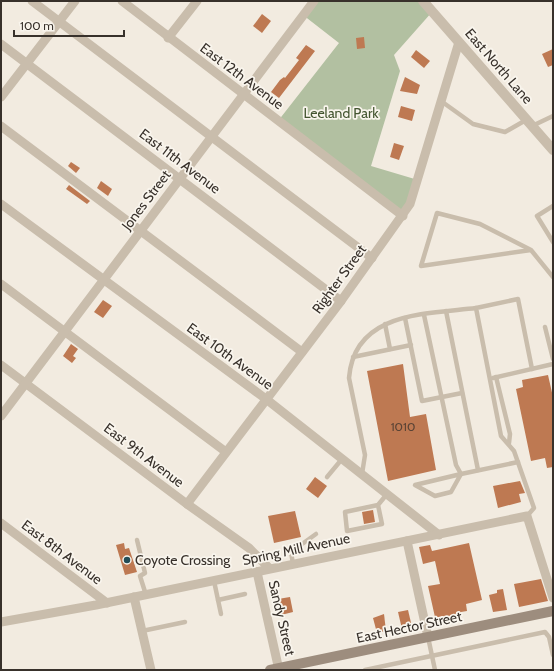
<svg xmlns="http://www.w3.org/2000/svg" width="554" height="671" font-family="Cabin,sans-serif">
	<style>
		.green { fill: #b2c0a1 }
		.building { fill: #be7952 }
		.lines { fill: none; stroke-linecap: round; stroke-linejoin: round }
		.service { stroke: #c9bdac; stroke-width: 4.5 }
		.minor { stroke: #c9bdac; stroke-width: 9 }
		.tertiary { stroke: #c9bdac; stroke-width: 10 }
		.secondary { stroke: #9d8d7e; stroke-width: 10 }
		.poi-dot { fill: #234d57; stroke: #f9f5ed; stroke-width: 1.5 }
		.labels { text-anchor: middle; stroke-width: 3.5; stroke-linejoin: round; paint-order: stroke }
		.number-label { font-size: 12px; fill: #5a4335 }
		.street-label { font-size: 14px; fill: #38312b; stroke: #f9f5ed }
		.park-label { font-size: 14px; fill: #435530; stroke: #f9f5ed }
		.poi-label { font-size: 14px; fill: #38312b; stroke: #f9f5ed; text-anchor: start }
	</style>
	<rect width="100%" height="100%" fill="#f2ebe0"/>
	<path class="green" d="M314 1H423L432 12 394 55 400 71 371 166 418 180 403 216 278 121 339 43 303 15Z"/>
	<g class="building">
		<path d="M262 14 271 21 262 33 253 26Z"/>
		<path d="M364 37 365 48 357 49 356 38Z"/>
		<path d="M306 45 315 51 279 98 271 92 280 80 284 77 285 78 299 60 296 58Z"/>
		<path d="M553 49V65L548 67 542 54Z"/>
		<path d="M416 50 430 61 424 68 411 57Z"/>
		<path d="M405 77 420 85 417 94 400 91Z"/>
		<path d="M401 106 415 110 412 121 398 117Z"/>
		<path d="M394 143 404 146 399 160 390 157Z"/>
		<path d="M71 162 80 168 76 173 68 166Z"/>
		<path d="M101 181 112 189 108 196 97 188Z"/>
		<path d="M69 185 90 201 87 204 66 189Z"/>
		<path d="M103 300 112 306 103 318 94 312Z"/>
		<path d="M71 344 78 349 73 356 76 358 72 363 63 356Z"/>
		<path d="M403 364 410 417 426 414 436 470 388 481 367 371Z"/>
		<path d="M548 375 553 397V467L547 468 545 458 531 461 516 389 523 387 522 380Z"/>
		<path d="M315 477 327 486 318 498 306 489Z"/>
		<path d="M520 481 525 493 519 494 521 502 498 508 493 486Z"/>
		<path d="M373 510 375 522 364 524 362 512Z"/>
		<path d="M295 511 301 537 274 543 268 516Z"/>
		<path d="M124 543 125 549 129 548 137 572 125 575 116 545Z"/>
		<path d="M469 543 482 600 466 604 467 611 461 612 462 616 457 618 458 621 437 626 428 586 440 584 435 561 423 564 419 547 430 545 432 551Z"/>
		<path d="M541 579 548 601 519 607 514 584Z"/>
		<path d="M503 589 507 610 493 612 489 595 497 593V590Z"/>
		<path d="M290 597 293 612 281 615 278 599Z"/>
		<path d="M408 610 412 627 402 629 398 612Z"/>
		<path d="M384 614 386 631 377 633 373 618Z"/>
	</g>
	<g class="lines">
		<g class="service">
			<path d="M441 101 473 124 505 132 526 120"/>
			<path d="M532 126 553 116"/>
			<path d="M553 206 537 216 553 242"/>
			<path d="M531 250 421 266 437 213 480 224 531 250 553 277"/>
			<path d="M446 311 478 470"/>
			<path d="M424 315 456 465 461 474 518 462"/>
			<path d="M405 318 422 401 462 393"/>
			<path d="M385 324 390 349"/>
			<path d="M545 327 553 359"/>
			<path d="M353 357 411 345"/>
			<path d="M496 377 510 434 509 443"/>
			<path d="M493 378 553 364"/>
			<path d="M362 474 365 455 349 378C354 312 425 314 476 308"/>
			<path d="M461 474 451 492 435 496 415 485Z"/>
			<path d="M327 477 342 459"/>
			<path d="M378 505 345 512 347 531 382 524 378 505 387 494"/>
			<path d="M527 516 534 508 514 451 501 436 476 308 518 299 532 369"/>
			<path d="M137 540 145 573 140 576 146 595"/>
			<path d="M293 564 291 552 316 534"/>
			<path d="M214 581 221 614"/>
			<path d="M218 600 245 594"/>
			<path d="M142 631 185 622"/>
			<path d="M428 637 435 670"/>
			<path d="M365 670 545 632 549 637 553 655"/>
		</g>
		<g class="minor">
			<path d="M32 1 372 258"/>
			<path d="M122 1 403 216"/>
			<path d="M168 38 197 1"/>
			<path d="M1 44 341 301"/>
			<path d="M1 97 75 1"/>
			<path d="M1 126 302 352"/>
			<path d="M1 204 266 399 439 535"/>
			<path d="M1 284 226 452"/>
			<path d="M1 365 187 504 249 548 269 568"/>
			<path d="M1 416 314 1"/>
			<path d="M187 504 341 301 410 204 459 42"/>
			<path d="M1 523 107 603"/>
			<path d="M407 541 428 637"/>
			<path d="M257 572 279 670"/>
			<path d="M134 597 151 670"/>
			<path d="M1 622 96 605 527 516 553 598"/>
		</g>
		<path class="tertiary" d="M423 1 553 150"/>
		<path class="secondary" d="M270 670 553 611"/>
	</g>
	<circle class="poi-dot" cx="127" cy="560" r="4"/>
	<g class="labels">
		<g class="number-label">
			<text x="403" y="431">1010</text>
		</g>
		<g class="street-label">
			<text transform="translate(499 66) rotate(49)" y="5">East North Lane</text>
			<text transform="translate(242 76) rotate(37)" y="5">East 12th Avenue</text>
			<text transform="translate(180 161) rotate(37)" y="5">East 11th Avenue</text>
			<text transform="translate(146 200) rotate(-53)" y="5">Jones Street</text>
			<text transform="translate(339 279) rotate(-54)" y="5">Righter Street</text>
			<text transform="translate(230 356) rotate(36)" y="5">East 10th Avenue</text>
			<text transform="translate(144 455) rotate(37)" y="5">East 9th Avenue</text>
			<text transform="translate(296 549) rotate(-12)" y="5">Spring Mill Avenue</text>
			<text transform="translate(62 552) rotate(37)" y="5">East 8th Avenue</text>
			<text transform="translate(282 618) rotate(77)" y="5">Sandy Street</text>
			<text transform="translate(409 627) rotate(-12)" y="5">East Hector Street</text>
		</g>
		<g class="park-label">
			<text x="341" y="118">Leeland Park</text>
		</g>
		<g class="poi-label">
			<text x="135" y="565">Coyote Crossing</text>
		</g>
	</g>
	<rect width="554" height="671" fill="none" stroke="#38312b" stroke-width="4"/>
	<path d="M14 30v6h110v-6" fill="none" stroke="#38312b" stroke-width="2"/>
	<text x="20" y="30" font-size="12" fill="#38312b" stroke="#f9f5ed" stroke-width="3" paint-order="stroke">100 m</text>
</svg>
